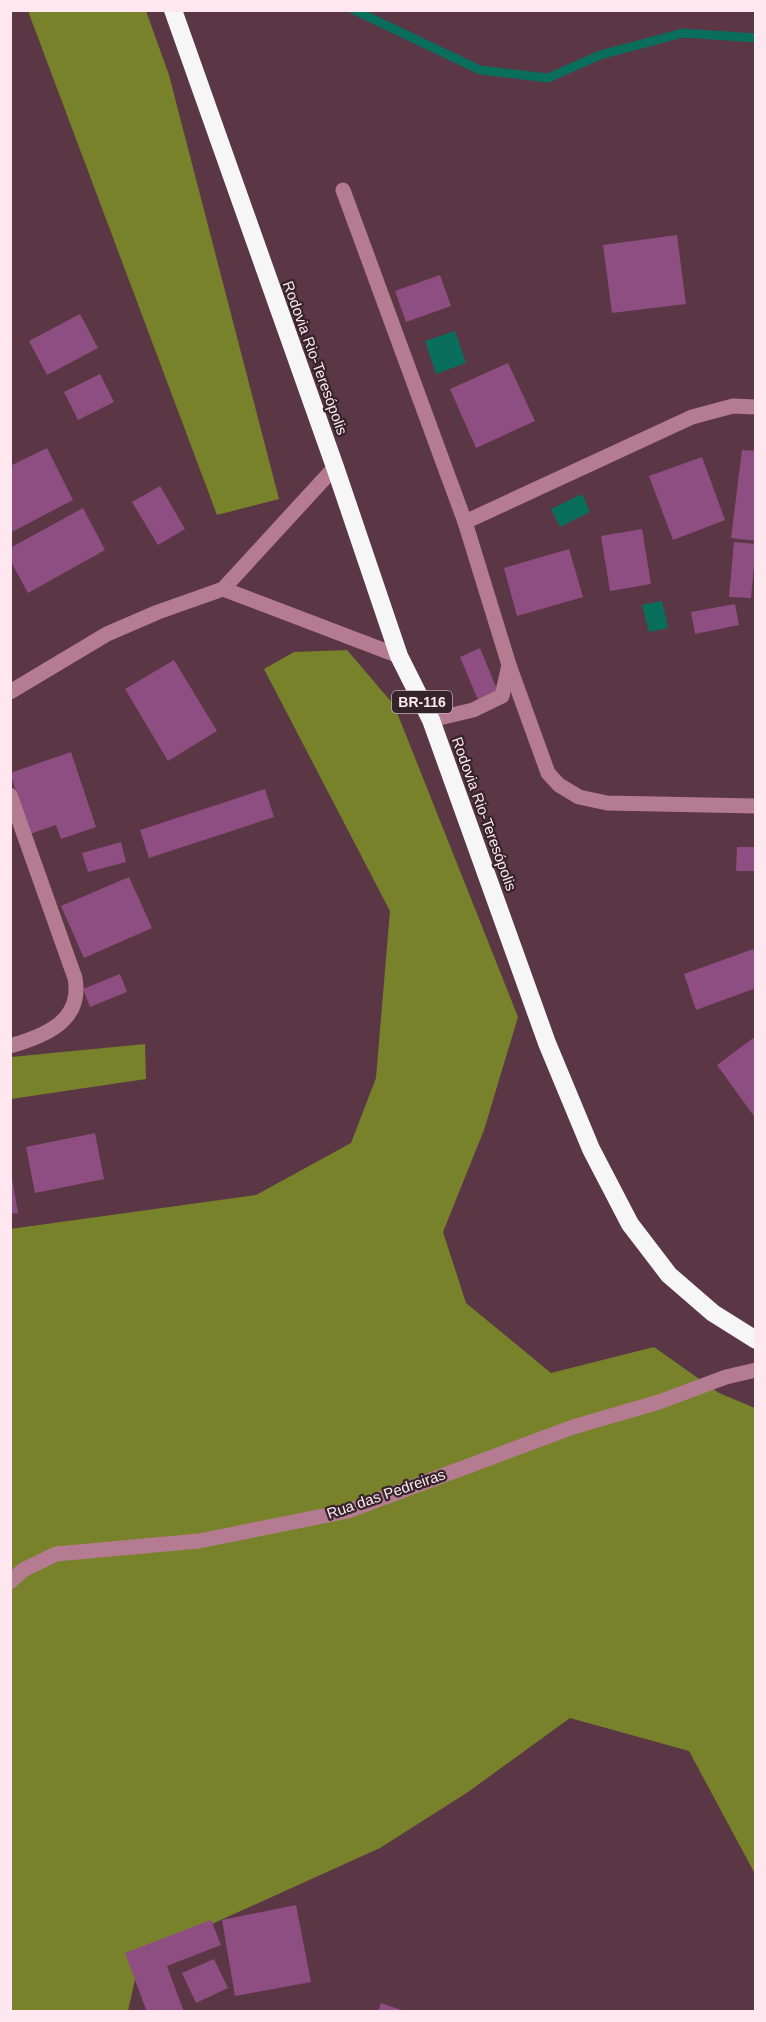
<svg xmlns="http://www.w3.org/2000/svg" width="766" height="2022" font-family="Helvetica,sans-serif">
	<style>
		.forest { fill: #78822b }
		.water { fill: #096e5c }
		.lines { fill: none; stroke-linecap: round; stroke-linejoin: round }
		.stream { stroke: #096e5c; stroke-width: 9 }
		.building { fill: #8f4e81 }
		.minor { stroke: #b57b91; stroke-width: 15 }
		.highway { stroke: #f6f6f6; stroke-width: 18 }
		.labels { text-anchor: middle; stroke-width: 4.5; stroke-linejoin: round; paint-order: stroke }
		.shield { fill: #35242a; stroke: #c2acb4; stroke-width: 1.5 }
		.shield-label { font-size: 14px; font-weight: bold; fill: #ffe7ef }
		.street-label { font-size: 15px; fill: #ffe7ef; stroke: #35242a }
	</style>
	<rect width="100%" height="100%" fill="#5b3644"/>
	<g class="forest">
		<path d="M28 11H146L169 75 279 499 217 515Z"/>
		<path d="M347 650 394 705 518 1017 484 1130 443 1232 466 1303 551 1373 654 1347 719 1393 755 1408V1874L689 1751 570 1718 468 1792 380 1848 214 1923 138 1966 128 2011H11L10 1229 256 1195 351 1143 376 1078 390 911 264 669 294 652Z"/>
		<path d="M145 1044 146 1079 11 1099V1057Z"/>
	</g>
	<g class="water">
		<path d="M455 331 466 363 436 374 425 341Z"/>
		<path d="M582 494 590 512 560 527 551 509Z"/>
		<path d="M662 601 668 628 649 632 642 605Z"/>
	</g>
	<g class="lines">
		<path class="stream" d="M354 10 480 70 548 78 600 55 683 33 756 38"/>
	</g>
	<g class="building">
		<path d="M677 235 686 304 612 313 603 245Z"/>
		<path d="M440 275 451 306 406 322 395 291Z"/>
		<path d="M80 314 98 348 47 375 29 341Z"/>
		<path d="M508 363 535 421 476 448 450 389Z"/>
		<path d="M100 374 114 402 78 420 64 392Z"/>
		<path d="M47 448 73 500 10 533V466Z"/>
		<path d="M742 450 756 451V541L731 538Z"/>
		<path d="M702 457 725 520 673 540 649 476Z"/>
		<path d="M160 486 185 529 158 545 132 502Z"/>
		<path d="M83 508 105 550 28 593 10 560V548Z"/>
		<path d="M642 529 651 584 610 591 601 536Z"/>
		<path d="M734 542 756 544 751 598 729 597Z"/>
		<path d="M569 549 583 597 517 616 504 568Z"/>
		<path d="M735 604 739 625 695 634 691 612Z"/>
		<path d="M480 648 498 692 478 700 460 657Z"/>
		<path d="M174 660 217 731 168 761 125 689Z"/>
		<path d="M71 752 96 827 61 839 56 825 30 834 10 773Z"/>
		<path d="M265 789 274 817 149 858 140 830Z"/>
		<path d="M121 842 126 862 88 872 82 853Z"/>
		<path d="M737 847H756V871H736Z"/>
		<path d="M129 877 152 928 84 958 61 906Z"/>
		<path d="M756 948V988L696 1010 684 974Z"/>
		<path d="M120 974 127 992 90 1007 83 989Z"/>
		<path d="M756 1036V1119L717 1065Z"/>
		<path d="M95 1133 104 1179 35 1193 26 1147Z"/>
		<path d="M10 1167 18 1213 10 1214Z"/>
		<path d="M296 1905 311 1982 235 1996 222 1920Z"/>
		<path d="M211 1920 221 1945 167 1966 184 2012H147L125 1953Z"/>
		<path d="M214 1959 228 1988 196 2003 182 1973Z"/>
		<path d="M381 2003 404 2011V2012H378Z"/>
	</g>
	<g class="lines">
		<g class="minor">
			<path d="M343 190 465 522 509 665 548 773 559 785 579 797 607 803 756 806"/>
			<path d="M465 522 692 417 733 406 756 407"/>
			<path d="M223 589 399 656"/>
			<path d="M10 692 107 634 158 612 223 589 335 467"/>
			<path d="M431 720 473 710 502 696 509 665"/>
			<path d="M10 795 75 978C83 1021 45 1036 10 1046"/>
			<path d="M10 1582 23 1570 56 1554 199 1541 348 1511 573 1427 659 1402 726 1377 756 1370"/>
		</g>
		<path class="highway" d="M173 10 335 467 399 656 431 720 547 1043 591 1149 630 1224 669 1275 713 1313 756 1340"/>
	</g>
	<g class="labels">
		<rect class="shield" x="392" y="691" width="60" height="22" rx="4.5"/>
		<g class="shield-label">
			<text x="422" y="707">BR-116</text>
		</g>
		<g class="street-label">
			<text transform="translate(315 358) rotate(70)" y="5">Rodovia Rio-Teresópolis</text>
			<text transform="translate(484 814) rotate(70)" y="5">Rodovia Rio-Teresópolis</text>
			<text transform="translate(386 1494) rotate(-19)" y="5">Rua das Pedreiras</text>
		</g>
	</g>
	<rect width="766" height="2022" fill="none" stroke="#ffe7ef" stroke-width="24"/>
</svg>
